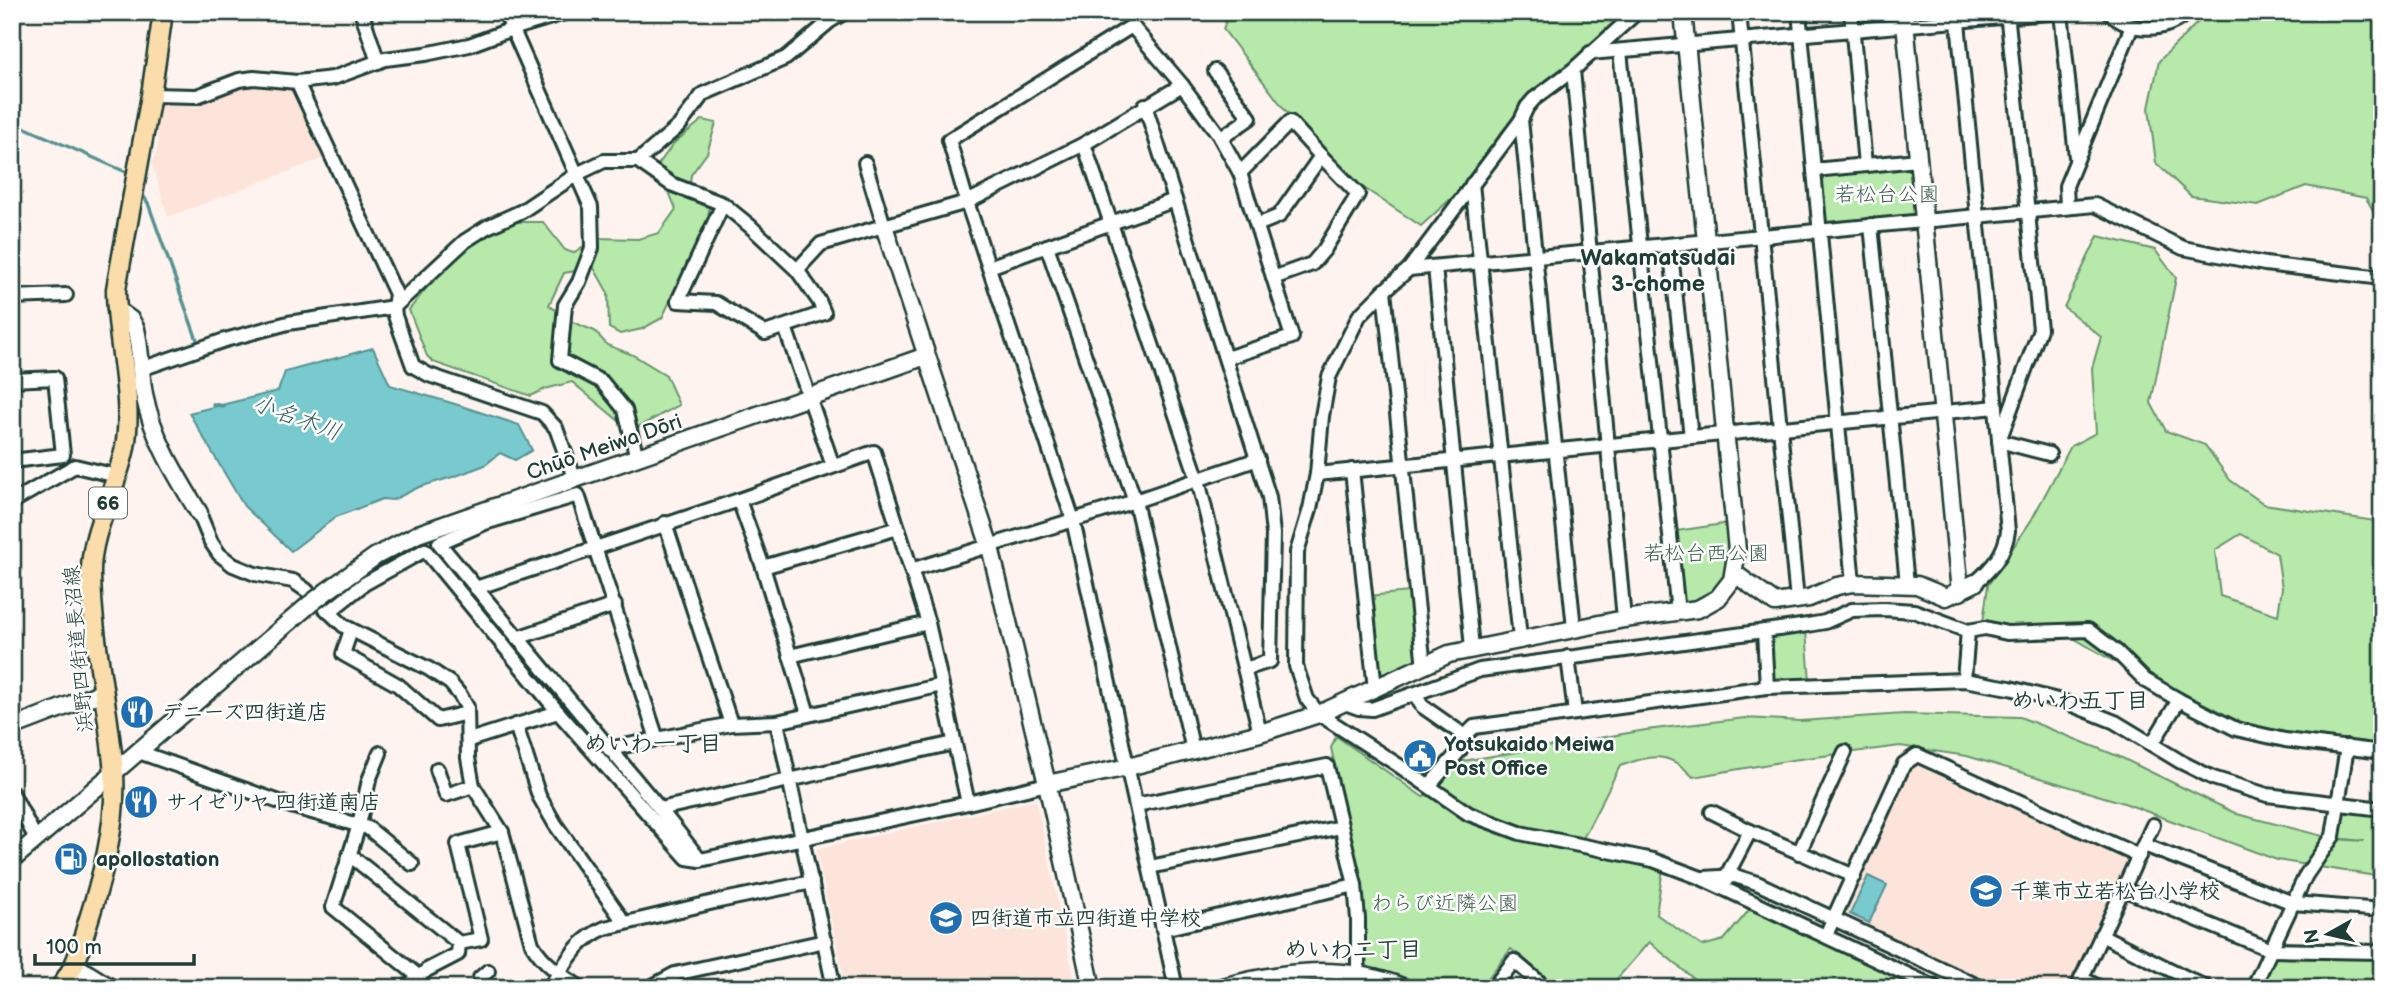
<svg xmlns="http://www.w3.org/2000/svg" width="2394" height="1000" font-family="'Balsamiq Sans','Klee One',sans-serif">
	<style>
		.built { fill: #fce4da }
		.green { fill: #b6e9aa; stroke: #6a936f; stroke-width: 2; fill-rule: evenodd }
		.water { fill: #79cacf; stroke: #559291; stroke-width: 2 }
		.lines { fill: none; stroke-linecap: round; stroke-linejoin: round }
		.stream { stroke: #559291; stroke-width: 3.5 }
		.street-casing { stroke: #1f3d34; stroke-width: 18 }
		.secondary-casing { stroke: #1f3d34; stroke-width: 21 }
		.primary-casing { stroke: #1f3d34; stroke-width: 23 }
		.street { stroke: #fff; stroke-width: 12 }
		.secondary { stroke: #fff; stroke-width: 16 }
		.primary { stroke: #faddab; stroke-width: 18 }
		.secondary-bridge-casing { stroke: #1f3d34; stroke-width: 21; stroke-linecap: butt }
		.secondary-bridge { stroke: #fff; stroke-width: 16 }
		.labels { text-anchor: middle; stroke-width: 5; stroke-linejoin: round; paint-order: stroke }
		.shield { fill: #fff; stroke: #627771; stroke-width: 2 }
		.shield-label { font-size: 19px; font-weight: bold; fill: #1f3d34 }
		.park-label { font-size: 21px; fill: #3d5f4c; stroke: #fff }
		.street-label { font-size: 21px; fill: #1f3d34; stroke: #fff }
		.poi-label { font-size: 21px; font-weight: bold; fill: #1f3d34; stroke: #fff; text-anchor: start }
		.neighbourhood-label { font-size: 23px; font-weight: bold; fill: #1f3d34; stroke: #fff }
		.water-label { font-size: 23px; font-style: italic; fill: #36605b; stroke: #fff }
	</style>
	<rect width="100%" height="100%" fill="#fef3ee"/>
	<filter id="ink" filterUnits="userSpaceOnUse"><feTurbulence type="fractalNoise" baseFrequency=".0143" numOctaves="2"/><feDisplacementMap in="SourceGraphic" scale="14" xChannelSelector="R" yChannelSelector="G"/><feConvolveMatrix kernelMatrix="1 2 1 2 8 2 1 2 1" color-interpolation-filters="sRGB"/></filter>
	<g filter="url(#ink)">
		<g class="built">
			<path d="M267 83 296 85 324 158 168 217 152 163 158 147 156 108 166 100 244 84Z"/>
			<path d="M1924 763 2129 860 2131 868 2074 988H1986L1843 920 1841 914 1911 766Z"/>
			<path d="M1036 800 1076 988H846L816 849Z"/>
		</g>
		<g class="green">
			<path d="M1229 12H1629L1523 104 1469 182 1421 226 1361 186 1285 110 1223 29Z"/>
			<path d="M2208 12H2382V226L2366 198 2306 186 2258 205 2191 196 2156 163 2149 108 2159 61Z"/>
			<path d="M702 120 716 123 707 153 691 175 688 198 710 203 707 224 662 318 642 329 620 334 609 328 608 293 594 268 564 273 549 305 570 321 595 331 607 345 633 355 666 375 679 405 631 431 572 382 545 389 531 396 433 362 427 356 409 310 453 255 503 222H543L565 250 573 253 596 238 638 239 659 233 676 209 658 165 674 143Z"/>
			<path d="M1907 167 1913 173 1915 212 1911 217 1829 225 1822 220 1819 184 1824 175Z"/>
			<path d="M2098 236 2155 250 2176 278 2151 403 2166 431 2205 445 2230 480 2264 504 2382 522V750L2271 736 2136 674 2068 635 1983 622 1988 585 2032 519 2071 446 2096 433 2092 368 2101 337 2064 307ZM2241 534 2277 554 2282 588 2278 615 2220 596 2215 550Z"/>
			<path d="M1730 523 1733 551 1721 590 1685 608 1676 531Z"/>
			<path d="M1409 592 1416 659 1413 665 1381 679 1378 676 1368 596Z"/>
			<path d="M1806 631 1810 681 1773 683 1768 641 1774 635Z"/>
			<path d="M1904 714 2020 717 2120 757 2237 814 2334 839 2364 841 2335 838 2341 811 2345 807 2382 813V877L2277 860 2124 803 1967 756 1900 746 1792 760 1693 777C1668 750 1652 755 1620 766L1578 848 1663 869 1656 914 1702 946 1724 940 1750 909 1821 936 1920 985 1919 988H1705L1649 942 1609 988H1558L1511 949 1480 988H1427L1415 982 1373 971 1367 965 1361 883 1331 748 1336 736 1423 797 1463 761 1646 730 1745 718 1800 721Z"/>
			<path d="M2279 956 2382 958V972L2374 988H2261L2275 958Z"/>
		</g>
		<g class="water">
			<path d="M373 348 390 385 455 404 519 425 532 450 515 460 500 453 485 465 456 476 419 487 393 500 382 499 336 517 291 551 244 506 189 413 278 391 285 372Z"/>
			<path d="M1868 876 1887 885 1869 923 1850 914Z"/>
		</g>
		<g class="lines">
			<g class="stream">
				<path d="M12 122 126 172"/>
				<path d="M142 194 148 203 197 340"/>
				<path d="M213 404 223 406"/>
			</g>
			<g class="street-casing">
				<g id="street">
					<path d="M367 12 363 17 378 62"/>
					<path d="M505 12 591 207 592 248 579 282 565 305 560 360 602 382 625 410 637 458"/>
					<path d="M1637 12 1573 70 1534 99 1527 107 1521 120 1409 269 1384 291 1359 316 1329 377 1322 416 1317 474 1310 509 1297 552 1296 666 1307 699 1319 714 1398 765 1469 814 1520 833 1653 860 1701 878 1936 988"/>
					<path d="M1739 12 1797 600"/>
					<path d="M1799 12 1853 583"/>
					<path d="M1851 12 1865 165"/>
					<path d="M1957 12 2008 531C2005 554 1992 568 1975 583"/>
					<path d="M2007 12 2040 329 1999 441 2049 454"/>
					<path d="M2061 12 2076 157"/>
					<path d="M2109 12C2128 33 2168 33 2187 12"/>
					<path d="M1620 51 1678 613"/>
					<path d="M1590 53 2060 12"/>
					<path d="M1573 70 1624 619"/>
					<path d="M1215 71 1250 118 1221 138"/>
					<path d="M297 82 396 294 394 307 395 316 413 366 429 375 542 413 556 428 575 480"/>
					<path d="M151 95 197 96 239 80 254 78 297 82 333 78 385 59 425 54 469 45 512 29 568 12"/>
					<path d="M1145 105 1269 497 1273 534 1270 661 1245 669"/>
					<path d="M1521 120 1574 628"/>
					<path d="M1084 144 1198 480 1260 733"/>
					<path d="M638 161 679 126 703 94 786 58 830 21 845 12"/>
					<path d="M865 163 884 226"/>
					<path d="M1814 170 1918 160"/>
					<path d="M1240 173 1290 122 1321 156"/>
					<path d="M1472 184 1520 638"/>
					<path d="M2067 207 2066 186 2132 26"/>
					<path d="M1257 225 1279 216 1321 156 1358 194 1324 250 1312 264 1273 278"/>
					<path d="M1871 225 1907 584"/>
					<path d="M1670 245 1691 437"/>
					<path d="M1047 246 1135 501 1193 750"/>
					<path d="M989 267 1175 200"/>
					<path d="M1435 267 1472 648"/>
					<path d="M1409 269 2095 205 2183 248 2265 264 2382 278"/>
					<path d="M797 270 821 244 967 202 1084 144 1182 85"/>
					<path d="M1384 291 1424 667"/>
					<path d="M12 297 66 295"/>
					<path d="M785 327 833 466"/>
					<path d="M141 369 225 340 288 323 394 307 465 241 487 227 522 211 577 174 604 161H638L671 184 723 204 750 226 797 270 819 301 824 313 765 333 716 303 678 301 723 204"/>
					<path d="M12 380 55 378 63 455 12 461"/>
					<path d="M1352 470 1375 689"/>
					<path d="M1317 474 1996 407"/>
					<path d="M739 500 763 567 808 714"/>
					<path d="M12 502 75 466 117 476"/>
					<path d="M199 513 211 542 219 554 233 565 255 574 293 581 306 590 344 626 429 669 450 683 460 695 467 707 468 758 473 786 502 832 532 944C543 963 562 976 581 988"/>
					<path d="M665 523 731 724"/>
					<path d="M763 567 898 528"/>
					<path d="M911 570 1135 501 1258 459"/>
					<path d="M476 588 739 500 874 452 928 623 968 803"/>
					<path d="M329 612 364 584 425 550 558 712 687 858 700 860 968 803 1047 784"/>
					<path d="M351 630 343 654 398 685 438 720 467 713"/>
					<path d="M1764 631 1767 687"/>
					<path d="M517 638 615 605"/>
					<path d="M790 656 928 623"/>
					<path d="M1568 657 1575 713"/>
					<path d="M1964 680 1968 631"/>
					<path d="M1415 694 1422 706 1465 736"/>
					<path d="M1345 703 1359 708 1372 709 1480 670 1808 625 1825 622 1852 610 1884 609 1914 611 1968 631 1985 628 2007 633 2088 630 2117 652 2145 680 2179 700 2236 729 2285 740 2382 752"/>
					<path d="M777 722 834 988"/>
					<path d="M516 725 539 796 555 824 624 922"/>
					<path d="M657 739 578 495 485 523 439 543 660 809 700 860"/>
					<path d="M469 740 558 712"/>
					<path d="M2152 744 2179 700"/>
					<path d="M609 749 731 724 777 722 942 685"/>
					<path d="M139 752 291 806 368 828 412 864"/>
					<path d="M380 753 369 780 359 825 333 907 418 976"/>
					<path d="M437 769 446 795 473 786"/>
					<path d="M1429 786 1460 750 1465 736 1474 727 1767 687 1964 680 2010 688 2065 702 2115 722 2181 762 2213 778 2267 795 2382 809"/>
					<path d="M12 793 36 839"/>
					<path d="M1136 805 1327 766 1355 885 1358 919V974"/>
					<path d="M660 809 954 743"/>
					<path d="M1712 812 1750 831 1854 876"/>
					<path d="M2144 845 2293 903 2382 910"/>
					<path d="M1799 853 1845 752"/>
					<path d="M351 856 459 943 458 954 427 970 406 988"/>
					<path d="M1150 867 1341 827"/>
					<path d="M1704 878 1735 876 1757 883 1982 988"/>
					<path d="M1726 881V877L1750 831"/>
					<path d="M2123 889 2271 950 2382 952"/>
					<path d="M1163 929 1355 885"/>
					<path d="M1826 935 1904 764 1917 755 2139 856"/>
					<path d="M2101 935 2207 988"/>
					<path d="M459 943 481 939 458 844 502 832"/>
					<path d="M2081 978 2101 988"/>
					<path d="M481 988 480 978 488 971"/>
					<path d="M549 988C566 964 576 940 605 928L714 902 812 882"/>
					<path d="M649 988 675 974 825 941"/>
					<path d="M1176 988 1073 520 967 202 949 140 1132 26 1182 85 1219 135 1240 173 1292 337 1226 358"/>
					<path d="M1493 988 1514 961 1546 988"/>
					<path d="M2077 988 2153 825"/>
					<path d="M2253 988 2306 875 2333 836 2347 747"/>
					<path d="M2376 988 2382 976"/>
				</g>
			</g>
			<g class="secondary-casing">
				<g id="secondary">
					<path d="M1904 12 1960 592"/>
					<path d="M884 226 990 547 1047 784 1092 988"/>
					<path d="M116 309 131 320 136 329C141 350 140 372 144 394 153 439 176 475 199 513"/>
					<path d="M1734 573 1775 603 1809 598 1837 586 1853 583 1917 585 1946 597 1975 583"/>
					<path d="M327 591 376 556 418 534 926 356"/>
					<path d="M12 727 103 692"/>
					<path d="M1047 784 1128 767 1260 733 1319 714 1449 654 1624 619 1698 609 1718 598 1732 580 1737 550 1683 12"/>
					<path d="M12 860 310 604"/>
					<path d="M74 965 111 988"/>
					<path d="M1219 988C1282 971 1342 963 1405 988"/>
				</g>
			</g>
			<g class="primary-casing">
				<path id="primary" d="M60 988C65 980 70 973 74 965 80 953 83 938 87 925 102 878 117 824 114 774 109 708 92 641 91 574 90 531 117 489 125 447 134 399 116 339 116 289L151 95 163 12"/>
			</g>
			<use href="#street" class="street"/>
			<use href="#secondary" class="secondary"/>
			<use href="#primary" class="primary"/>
			<g class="secondary-bridge-casing">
				<path id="secondary-bridge" d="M310 604 327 591"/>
			</g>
			<use href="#secondary-bridge" class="secondary-bridge"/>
		</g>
	</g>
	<defs>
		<g id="restaurant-disc" transform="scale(1.75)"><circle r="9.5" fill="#1f6fb2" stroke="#fff"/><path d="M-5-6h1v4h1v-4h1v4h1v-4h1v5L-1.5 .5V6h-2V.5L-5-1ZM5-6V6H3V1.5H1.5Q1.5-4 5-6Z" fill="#fff"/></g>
		<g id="civic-disc" transform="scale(1.75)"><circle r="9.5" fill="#1f6fb2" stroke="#fff"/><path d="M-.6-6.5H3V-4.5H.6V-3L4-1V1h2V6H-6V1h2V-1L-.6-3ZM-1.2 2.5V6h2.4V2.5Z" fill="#fff"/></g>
		<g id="fuel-disc" transform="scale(1.75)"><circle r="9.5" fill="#1f6fb2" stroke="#fff"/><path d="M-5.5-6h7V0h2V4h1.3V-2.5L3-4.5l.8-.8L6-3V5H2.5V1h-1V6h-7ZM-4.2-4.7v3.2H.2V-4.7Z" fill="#fff"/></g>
		<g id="school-disc" transform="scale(1.75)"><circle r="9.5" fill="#1f6fb2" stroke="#fff"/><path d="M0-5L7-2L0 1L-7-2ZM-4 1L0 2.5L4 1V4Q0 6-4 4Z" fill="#fff"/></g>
	</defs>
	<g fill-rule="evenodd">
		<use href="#restaurant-disc" x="137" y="712"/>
		<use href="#civic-disc" x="1420" y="756"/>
		<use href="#restaurant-disc" x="141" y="802"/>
		<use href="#fuel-disc" x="71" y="859"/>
		<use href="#school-disc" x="1986" y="891"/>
		<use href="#school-disc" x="946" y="918"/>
	</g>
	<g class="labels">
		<rect class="shield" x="89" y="487.5" width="38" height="31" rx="5"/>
		<g class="shield-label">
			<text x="108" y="510">66</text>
		</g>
		<g class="park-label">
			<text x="1887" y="201">若松台公園</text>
			<text x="1706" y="560">若松台西公園</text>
			<text x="1445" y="910">わらび近隣公園</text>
		</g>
		<g class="street-label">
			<text transform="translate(604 447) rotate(-19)" y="7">Chūō Meiwa Dōri</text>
			<text transform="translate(78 649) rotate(-95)" y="7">浜野四街道長沼線</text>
		</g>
		<g class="poi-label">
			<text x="162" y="719">デニーズ四街道店</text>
			<text x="1444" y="751">Yotsukaido Meiwa<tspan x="1444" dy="24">Post Office</tspan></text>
			<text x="166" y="809">サイゼリヤ 四街道南店</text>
			<text x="96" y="866">apollostation</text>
			<text x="2010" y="898">千葉市立若松台小学校</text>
			<text x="970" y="925">四街道市立四街道中学校</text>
		</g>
		<g class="neighbourhood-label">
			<text x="1658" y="265">Wakamatsudai<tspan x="1658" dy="26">3-chome</tspan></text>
			<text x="2080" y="708">めいわ五丁目</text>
			<text x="653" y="751">めいわ一丁目</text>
			<text x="1353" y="957">めいわ二丁目</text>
		</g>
		<g class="water-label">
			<text transform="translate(297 417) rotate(20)" y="8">小名木川</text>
		</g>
	</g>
	<rect width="2394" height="1000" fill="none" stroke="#fff" stroke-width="42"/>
	<rect x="21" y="21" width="2352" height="958" fill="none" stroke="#1f3d34" stroke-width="2.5" filter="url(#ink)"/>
	<g transform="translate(2328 934) rotate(262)" stroke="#ffffff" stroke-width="5" paint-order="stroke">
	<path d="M0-5L12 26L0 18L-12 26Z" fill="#1f3d34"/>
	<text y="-10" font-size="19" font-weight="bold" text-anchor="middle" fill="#1f3d34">N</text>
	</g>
	<path d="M35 954v10h159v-10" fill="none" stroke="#1f3d34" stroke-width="3.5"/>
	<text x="46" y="954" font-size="21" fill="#1f3d34" stroke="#ffffff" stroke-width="5" paint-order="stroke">100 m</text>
</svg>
